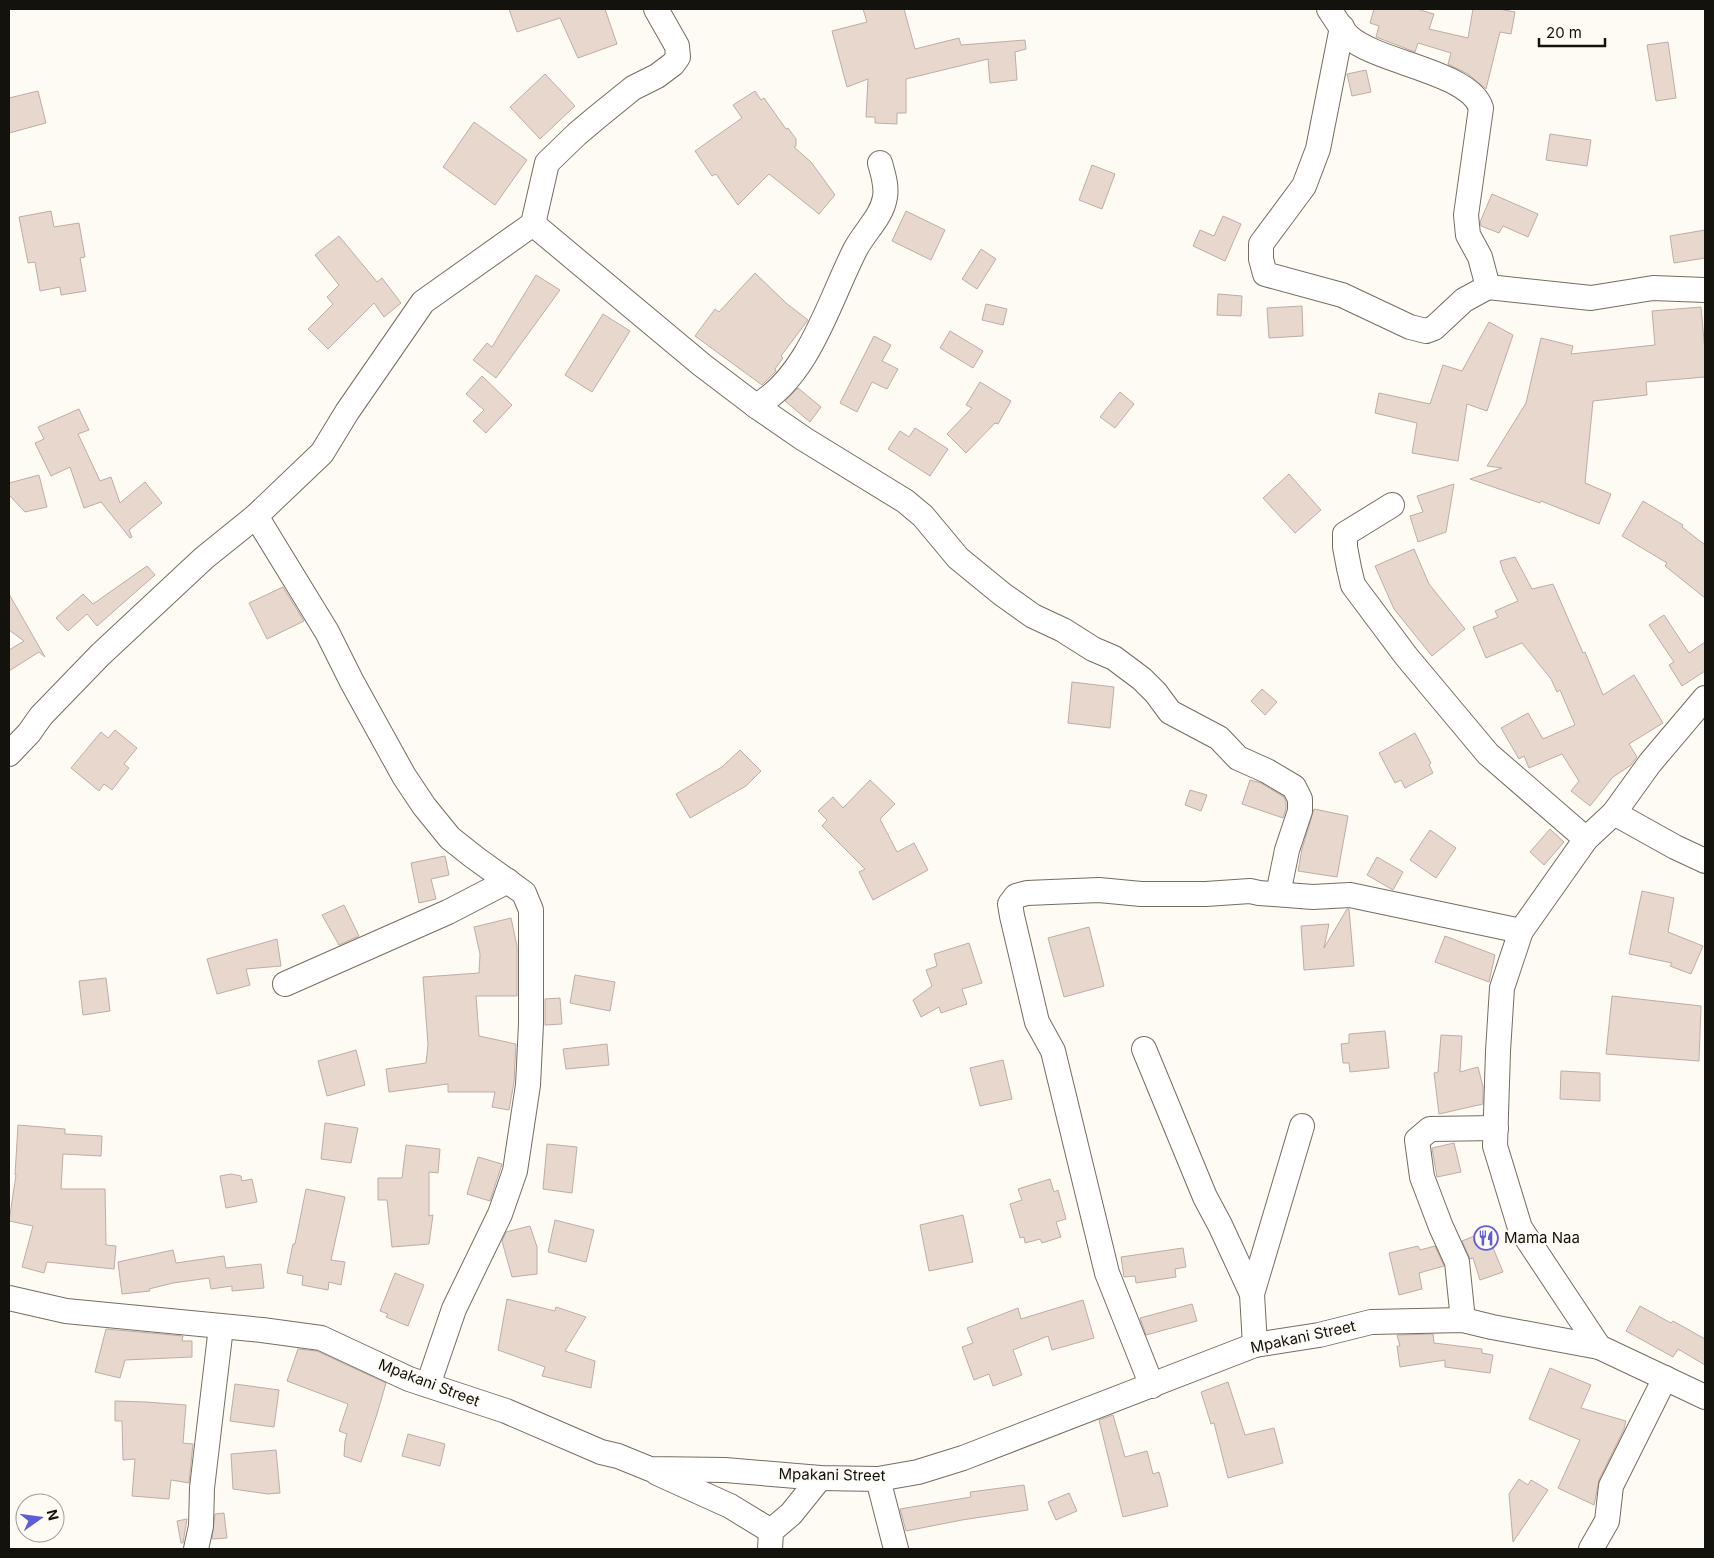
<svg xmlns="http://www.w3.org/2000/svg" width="1714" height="1558" font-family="Inter,sans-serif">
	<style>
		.building { fill: #e8d7cd; stroke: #beada5 }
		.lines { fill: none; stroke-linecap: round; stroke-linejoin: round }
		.minor-casing { stroke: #756d60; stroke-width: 26 }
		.minor { stroke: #fff; stroke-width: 24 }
		.labels { text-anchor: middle; stroke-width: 4; stroke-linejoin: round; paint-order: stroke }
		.poi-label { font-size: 15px; fill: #14120c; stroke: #fefaf4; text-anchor: start }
		.street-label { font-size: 15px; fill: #14120c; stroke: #fefaf4 }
	</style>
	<rect width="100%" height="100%" fill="#fefaf4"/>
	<g class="building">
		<path d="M509 9H605L617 44 578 58 560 18 517 32Z"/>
		<path d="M863 9H904L915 49 959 38 961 45 1025 40 1026 49 1015 52 1017 80 990 83 988 59 906 79V113H897V124L875 123V117H866L868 79 847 87 832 31 867 22Z"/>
		<path d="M1374 9H1417L1434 14 1429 29 1468 38 1473 9H1499L1515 12 1511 34 1500 32 1486 89 1468 74 1448 64 1451 53 1418 43 1415 52 1376 37 1379 26 1370 23Z"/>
		<path d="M1668 42 1676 98 1656 101 1647 45Z"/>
		<path d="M1366 70 1371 92 1352 96 1347 74Z"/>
		<path d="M545 74 575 106 540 139 510 107Z"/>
		<path d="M38 91 46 123 9 133V98Z"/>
		<path d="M755 91 761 100 764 98 786 129 788 128 796 139V146L794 147 811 162 835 195 819 214 769 174 738 205 716 174 712 176 695 151 742 118 733 105Z"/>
		<path d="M474 122 527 160 495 205 443 167Z"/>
		<path d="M1550 134 1591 140 1587 166 1546 160Z"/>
		<path d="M1092 165 1115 174 1102 209 1079 200Z"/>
		<path d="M1492 194 1538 214 1528 237 1503 226 1499 233 1481 226 1480 222Z"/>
		<path d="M51 211 54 227 79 223 85 257 80 258 86 291 61 295 60 287 40 291 35 262 28 263 19 217Z"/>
		<path d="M906 211 945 230 931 260 892 241Z"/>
		<path d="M1223 216 1241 224 1225 261 1193 246 1200 230 1214 236Z"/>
		<path d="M1705 230V258L1674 263 1670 236Z"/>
		<path d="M339 236 377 282 382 278 401 303 384 317 374 303 328 349 308 329 333 304 327 297 339 285 315 255Z"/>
		<path d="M981 249 996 259 977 289 962 279Z"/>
		<path d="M755 273 786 303 808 320 781 356 783 358 775 369 776 371 762 385 695 336 715 309 719 312Z"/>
		<path d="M536 275 560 290 496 378 473 360 487 343 492 347Z"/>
		<path d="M1218 294 1242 296 1241 316 1217 315Z"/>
		<path d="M986 304 1007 309 1003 325 982 320Z"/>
		<path d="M1302 306 1303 336 1269 338 1267 308Z"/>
		<path d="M1701 307 1705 352V377L1646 382 1647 395 1593 401 1585 483 1611 494 1599 524 1541 501 1540 503 1470 479 1502 468 1487 466 1526 403 1541 338 1573 346 1571 354 1655 345 1652 311Z"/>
		<path d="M603 314 630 331 592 392 565 375Z"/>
		<path d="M1489 322 1513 335 1487 411 1467 404 1458 461 1412 453 1417 423 1375 413 1379 393 1430 404 1443 365 1462 371Z"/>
		<path d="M950 331 983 351 973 368 940 348Z"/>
		<path d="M874 336 891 345 882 361 898 369 887 389 872 382 857 412 840 403Z"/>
		<path d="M482 376 512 405 486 433 473 421 484 410 466 394Z"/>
		<path d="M980 382 1011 401 998 424 995 423 966 453 947 434 972 408 966 405Z"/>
		<path d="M798 388 821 407 810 422 785 401Z"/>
		<path d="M1120 392 1134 404 1115 428 1100 417Z"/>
		<path d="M79 409 89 430 78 434 100 481 111 477 120 503 145 482 162 503 129 530 132 537 130 538 101 502 84 508 70 467 51 476 35 443 44 439 38 427Z"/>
		<path d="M915 428 948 449 930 476 888 449 900 431 909 437Z"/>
		<path d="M1289 474 1321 510 1295 533 1263 498Z"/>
		<path d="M39 475 47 507 25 512 9 495V483Z"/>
		<path d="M1454 484 1446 532 1418 542 1410 516 1423 512 1417 496Z"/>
		<path d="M1643 501 1683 525 1682 527 1705 545V598L1665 566 1667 563 1622 536Z"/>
		<path d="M1414 549 1429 584 1465 629 1432 656 1394 609 1375 566Z"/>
		<path d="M1515 557 1532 589 1553 584 1583 653 1585 652 1603 695 1634 675 1663 723 1629 744 1637 757 1631 765 1613 777 1590 806 1571 791 1579 781 1562 754 1529 768 1524 756 1519 759 1501 728 1528 713 1543 739 1575 725 1560 690 1557 692 1551 679 1522 643 1486 658 1473 627 1498 617 1495 611 1518 601 1503 571 1500 561Z"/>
		<path d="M147 566 155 575 97 626 87 614 68 631 56 618 83 594 93 604Z"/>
		<path d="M283 587 304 621 267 639 249 603Z"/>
		<path d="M9 594 45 657 39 652 9 671V650L24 641 9 630Z"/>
		<path d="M1664 615 1689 653 1705 642V671L1682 686 1669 665 1674 662 1649 625Z"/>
		<path d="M1072 682 1114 687 1110 728 1068 723Z"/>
		<path d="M1262 689 1277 702 1265 715 1251 701Z"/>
		<path d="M115 730 137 748 124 764 129 768 112 790 104 784 99 791 71 768 101 732 108 738Z"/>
		<path d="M1415 733 1431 763 1429 765 1433 773 1405 788 1401 780 1395 783 1379 753Z"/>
		<path d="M740 750 761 771 746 786 690 818 676 794 722 767Z"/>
		<path d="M870 780 895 804 880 819 897 852 914 843 928 870 873 900 859 872 865 869 822 826 827 820 818 811 833 797 843 808Z"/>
		<path d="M1250 780 1261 783 1284 797 1286 802V809L1283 818 1242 804Z"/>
		<path d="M1190 790 1207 795 1201 811 1185 805Z"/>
		<path d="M1314 809 1348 816 1337 877 1298 871 1302 849Z"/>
		<path d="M1550 829 1564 842 1544 865 1530 852Z"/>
		<path d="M1430 830 1456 848 1436 878 1410 860Z"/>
		<path d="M445 856 449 875 431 879 436 899 419 903 411 863Z"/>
		<path d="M1377 857 1403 872 1393 890 1367 875Z"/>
		<path d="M1642 891 1674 898 1668 932 1703 946 1691 974 1670 966 1672 963 1629 954Z"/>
		<path d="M344 905 359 936 339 945 322 915Z"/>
		<path d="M1347 909H1349L1354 966 1304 970 1301 926 1329 924 1324 948Z"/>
		<path d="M511 918 517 946V996H476L479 1036 516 1044 514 1082 509 1110 492 1107 495 1092H448V1084L389 1092 386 1069 426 1063 428 1045 423 977 479 973 480 954 474 927Z"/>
		<path d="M1089 927 1104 986 1064 997 1048 938Z"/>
		<path d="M1445 936 1495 955 1489 982 1435 962Z"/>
		<path d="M277 939 281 966 246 969 250 985 217 994 207 959Z"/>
		<path d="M969 943 982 983 962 989 967 1004 941 1013 939 1007 921 1017 913 1000 932 986 926 970 937 966 934 954Z"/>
		<path d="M575 975 615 982 610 1011 570 1003Z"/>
		<path d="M106 978 110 1011 83 1015 79 981Z"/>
		<path d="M1612 996 1701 1006 1699 1061 1606 1054Z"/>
		<path d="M560 998 562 1024 545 1025V999Z"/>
		<path d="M1385 1031 1389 1068 1350 1072 1349 1063H1343L1341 1044 1349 1043V1034Z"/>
		<path d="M1441 1035 1462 1036 1460 1072 1478 1067 1483 1087V1104L1439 1114 1434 1073 1438 1072Z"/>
		<path d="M607 1044 609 1065 566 1069 563 1049Z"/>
		<path d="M356 1050 365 1085 327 1096 318 1061Z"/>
		<path d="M1003 1060 1012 1099 980 1106 970 1068Z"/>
		<path d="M1561 1071 1600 1073V1101L1560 1099Z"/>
		<path d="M325 1123 358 1128 351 1163 321 1159Z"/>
		<path d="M18 1125 65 1129V1134L102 1136 101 1156 63 1154 61 1189H105L106 1245 116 1246 114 1269 47 1262 44 1273 22 1267 33 1226 9 1221 16 1175H15Z"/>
		<path d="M1454 1143 1461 1172 1437 1177 1432 1148Z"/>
		<path d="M547 1144 577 1147 572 1193 543 1189Z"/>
		<path d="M406 1145 440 1149 438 1173 429 1172V1216L433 1215 429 1244 392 1247 387 1200H378V1178H402Z"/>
		<path d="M478 1157 502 1164 490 1201 467 1194Z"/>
		<path d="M231 1174 241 1176 242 1181 252 1179 257 1202 226 1208 220 1176Z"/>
		<path d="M1050 1179 1054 1192 1058 1190 1066 1219 1056 1222 1061 1237 1042 1243 1040 1239 1025 1243 1024 1237 1020 1238 1010 1204 1022 1200 1018 1189Z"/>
		<path d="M306 1189 345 1197 331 1260 345 1262 341 1285 329 1282 328 1290 302 1285 303 1276 287 1273 293 1244H295Z"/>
		<path d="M963 1215 973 1262 929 1271 920 1225Z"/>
		<path d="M555 1220 594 1230 586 1262 548 1252Z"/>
		<path d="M530 1226 537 1247V1274L512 1277 502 1241 506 1232Z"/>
		<path d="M1486 1231 1503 1272 1480 1280 1473 1258 1470 1259 1462 1241Z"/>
		<path d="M1418 1246 1420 1250 1435 1246 1444 1266 1419 1273 1422 1289 1399 1295 1389 1253Z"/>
		<path d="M1183 1248 1186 1267 1175 1269 1176 1277 1136 1283 1135 1276 1124 1277 1121 1257Z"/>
		<path d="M173 1250 176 1263 224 1256 226 1268 261 1264 264 1288 232 1291V1286L211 1289 209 1278 173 1283 149 1289 150 1291 122 1294 118 1262Z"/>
		<path d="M395 1273 424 1285 408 1326 386 1317 388 1314 380 1311Z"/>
		<path d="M507 1299 555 1311 556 1307 586 1317 565 1351 595 1361 591 1388 542 1376 545 1367 498 1350Z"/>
		<path d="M1083 1300 1094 1338 1052 1350 1048 1336 1013 1350 1022 1375 993 1386 989 1374 974 1380 962 1347 973 1343 967 1328 1018 1308 1021 1319Z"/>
		<path d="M1192 1304 1197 1321 1146 1335 1140 1318Z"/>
		<path d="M1640 1306 1671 1323 1673 1321 1705 1339V1365L1678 1349 1673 1357 1626 1331Z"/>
		<path d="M106 1329 183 1336 182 1341H192V1357L125 1360 120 1378 95 1372Z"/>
		<path d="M1433 1334 1434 1343 1482 1349V1353L1493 1355 1490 1373 1445 1367V1360L1400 1367 1397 1346H1400L1397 1335Z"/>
		<path d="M298 1349 317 1351 386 1383 377 1414 361 1462 344 1456 345 1441 347 1434 339 1431 348 1404 287 1381Z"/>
		<path d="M1550 1368 1591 1385 1581 1408 1626 1421 1624 1429 1599 1480 1594 1505 1558 1488 1580 1440 1529 1419Z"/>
		<path d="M1228 1382 1245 1435 1274 1428 1283 1463 1228 1478 1214 1423 1211 1424 1201 1392Z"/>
		<path d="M235 1384 279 1390 274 1427 230 1421Z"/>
		<path d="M115 1401 146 1402 186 1405 183 1443 193 1444 189 1483 171 1480 169 1499 132 1496 135 1459 123 1460 122 1421H115Z"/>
		<path d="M1113 1415 1125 1457 1147 1451 1153 1474 1159 1472 1168 1506 1123 1517 1099 1420Z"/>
		<path d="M408 1434 445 1444 440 1466 402 1456Z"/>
		<path d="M276 1450 280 1493 268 1494 233 1489 231 1454Z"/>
		<path d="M1519 1479 1528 1485 1531 1480 1548 1490 1513 1542 1509 1494Z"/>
		<path d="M1024 1485 1028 1510 962 1520 906 1531 900 1509 971 1497 970 1492Z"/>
		<path d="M1069 1493 1077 1511 1056 1520 1048 1502Z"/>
		<path d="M224 1513 227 1538 212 1539 215 1514Z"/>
		<path d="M187 1519 183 1543H181L177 1521Z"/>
	</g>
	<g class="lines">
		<g class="minor-casing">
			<g id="minor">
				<path d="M1329 9C1335 18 1341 29 1349 37 1378 63 1470 72 1481 108L1466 215 1468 235 1480 257 1488 287 1591 298 1653 288 1705 290"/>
				<path d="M1342 27 1318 149 1304 186 1261 244V259L1265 274 1342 295 1410 327 1426 331 1434 328 1464 300 1488 287"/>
				<path d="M533 224 702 365 756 406C809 376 829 301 855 250 864 232 882 217 885 197 887 186 883 174 880 163"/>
				<path d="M756 406 804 439 905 501 923 516 958 558 1002 594 1033 616 1063 630 1093 649 1114 658 1142 679 1156 693 1170 712 1219 738 1238 758 1267 771 1294 787 1300 799V811L1287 850 1278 894"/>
				<path d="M1392 505 1345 534V547L1349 568 1353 585 1406 656 1488 754 1586 839"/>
				<path d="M256 516 327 632 352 682 404 776 424 806 450 838 474 857 524 893 531 910V1024L528 1085 515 1171 500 1214 454 1309 428 1385"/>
				<path d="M9 754 29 733 41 716 100 655 204 558 256 516 322 453 347 412 423 302 533 224 547 163 577 134 596 118 633 88 657 76 673 64 678 57 677 46 656 9"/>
				<path d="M1614 813 1675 847 1705 861"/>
				<path d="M285 984 448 912 508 881"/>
				<path d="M1144 1049 1205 1197 1220 1225 1252 1294"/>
				<path d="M9 1298 66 1311 262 1330 321 1338 409 1379 506 1411 601 1452 618 1456 650 1469 725 1470 820 1478 878 1479 918 1472 963 1458 1255 1345 1319 1335 1371 1322 1463 1320 1492 1327 1599 1347 1705 1397"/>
				<path d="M1463 1320 1457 1262 1441 1227 1422 1177 1417 1140 1430 1129 1496 1128"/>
				<path d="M1255 1345 1252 1294 1302 1126"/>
				<path d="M1599 1347 1520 1228 1495 1146 1498 1051 1502 988 1521 931 1586 839 1614 813 1650 763 1705 698"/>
				<path d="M1152 1386 1107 1273 1053 1051 1037 1022 1012 916 1010 904 1016 896 1027 893 1099 890 1141 894H1206L1250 891 1259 893 1313 897 1350 895 1521 931"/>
				<path d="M657 1473 730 1506 771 1531"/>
				<path d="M878 1479 896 1549"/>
				<path d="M196 1549 201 1526 202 1488 221 1327"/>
				<path d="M770 1549 771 1531 791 1514 820 1478"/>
				<path d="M1591 1549 1607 1521 1611 1486 1665 1378"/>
			</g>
		</g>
		<use href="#minor" class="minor"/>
	</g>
	<defs>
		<g id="restaurant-ring" transform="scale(1.25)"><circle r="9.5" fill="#fefaf4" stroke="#5e5ed6" stroke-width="1.5"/><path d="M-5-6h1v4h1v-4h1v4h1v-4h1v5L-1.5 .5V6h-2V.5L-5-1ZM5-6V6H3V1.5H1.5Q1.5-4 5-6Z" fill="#5e5ed6"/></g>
	</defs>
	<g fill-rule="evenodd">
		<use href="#restaurant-ring" x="1486" y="1238"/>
	</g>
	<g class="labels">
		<g class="poi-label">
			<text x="1504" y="1243">Mama Naa</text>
		</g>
		<g class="street-label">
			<text transform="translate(1303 1337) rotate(-12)" y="5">Mpakani Street</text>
			<text transform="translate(429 1383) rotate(21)" y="5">Mpakani Street</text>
			<text transform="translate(832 1475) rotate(1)" y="5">Mpakani Street</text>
		</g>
	</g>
	<rect width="1714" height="1558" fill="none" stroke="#14120c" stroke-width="20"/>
	<g transform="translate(40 1518) rotate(76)"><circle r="24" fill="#fefaf4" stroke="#a09d97"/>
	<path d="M0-4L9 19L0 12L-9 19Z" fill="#5e5ed6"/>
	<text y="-8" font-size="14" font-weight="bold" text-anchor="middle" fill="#14120c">N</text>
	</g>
	<path d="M1539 38v8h66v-8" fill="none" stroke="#14120c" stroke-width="2.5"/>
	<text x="1546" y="38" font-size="15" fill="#14120c" stroke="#fefaf4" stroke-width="4" paint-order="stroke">20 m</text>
</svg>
